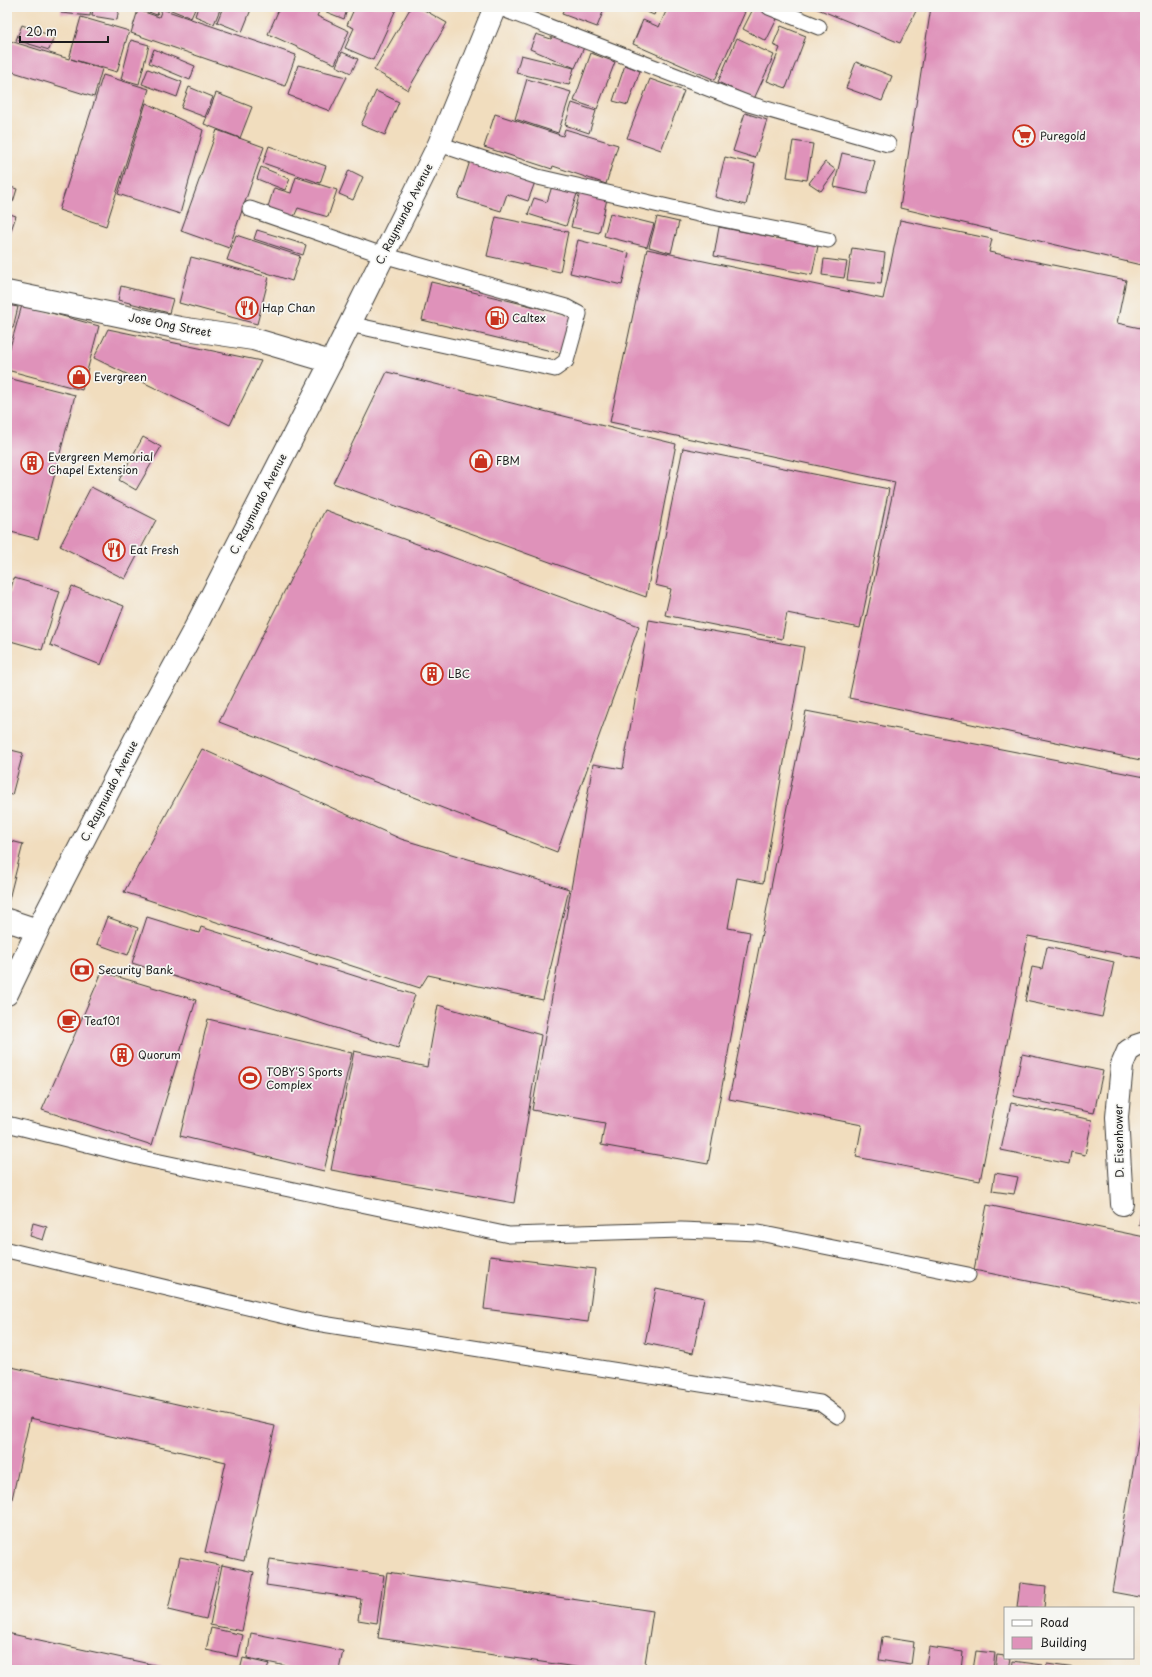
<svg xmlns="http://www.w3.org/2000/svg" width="1152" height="1677" font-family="'Playpen Sans',sans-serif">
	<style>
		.building { fill: #df92ba }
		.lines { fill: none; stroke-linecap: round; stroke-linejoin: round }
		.service-casing { stroke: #3c3934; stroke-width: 17 }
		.minor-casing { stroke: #3c3934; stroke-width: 24 }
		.secondary-casing { stroke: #3c3934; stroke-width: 24 }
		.service { stroke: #fff; stroke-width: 15 }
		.minor { stroke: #fff; stroke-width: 22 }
		.secondary { stroke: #fff; stroke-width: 22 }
		.labels { text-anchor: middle; stroke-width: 3.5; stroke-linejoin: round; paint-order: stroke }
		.poi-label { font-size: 11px; fill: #1c1c1c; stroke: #f6f6f2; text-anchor: start }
		.street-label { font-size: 11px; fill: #1c1c1c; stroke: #f6f6f2 }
	</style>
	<rect width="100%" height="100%" fill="#f6f6f2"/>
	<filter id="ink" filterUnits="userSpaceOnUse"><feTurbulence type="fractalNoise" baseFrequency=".025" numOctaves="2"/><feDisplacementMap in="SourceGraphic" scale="8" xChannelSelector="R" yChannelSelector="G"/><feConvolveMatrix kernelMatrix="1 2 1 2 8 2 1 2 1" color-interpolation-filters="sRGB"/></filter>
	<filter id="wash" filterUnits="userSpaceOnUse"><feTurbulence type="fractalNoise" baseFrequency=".012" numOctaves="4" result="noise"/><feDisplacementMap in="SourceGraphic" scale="16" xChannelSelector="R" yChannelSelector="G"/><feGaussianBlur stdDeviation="0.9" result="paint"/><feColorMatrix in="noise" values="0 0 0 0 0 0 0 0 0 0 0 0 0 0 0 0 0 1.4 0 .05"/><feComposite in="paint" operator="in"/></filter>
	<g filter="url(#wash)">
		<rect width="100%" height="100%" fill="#f1ddbe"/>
		<g id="blocks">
			<g class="building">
				<path d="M61 7H91L90 16 61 13Z"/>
				<path d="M93 7H119L117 20 92 16Z"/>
				<path d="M135 7H160L157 15Z"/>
				<path d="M164 7H196L191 18Z"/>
				<path d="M198 7H221L214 24 195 16Z"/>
				<path d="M223 7H252L242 32 217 22Z"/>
				<path d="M280 7H321L317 16 349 31 335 64 268 34Z"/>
				<path d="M326 7H348L344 19 324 11Z"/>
				<path d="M355 7H397L373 60 345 48 354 28 347 25Z"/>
				<path d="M411 7H419L447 23 408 90 374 70Z"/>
				<path d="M565 7H605L597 27 562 14Z"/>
				<path d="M635 7H657L654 15Z"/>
				<path d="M668 7H734L745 12 715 80 633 44 643 20 659 27Z"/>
				<path d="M754 7H757L778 17 766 41 743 29Z"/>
				<path d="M813 7H918L900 43Z"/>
				<path d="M931 7H1145V266L900 208Z"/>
				<path d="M162 9 296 55 285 86 131 33 138 10 159 17Z"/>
				<path d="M81 17 129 31 117 72 71 59 102 69 94 97 7 70V40L69 59Z"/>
				<path d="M22 25 54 37 49 50 16 40Z"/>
				<path d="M781 26 806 36 786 88 767 81 780 48 773 45Z"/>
				<path d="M555 32 585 45 575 68 530 49 536 34 551 39Z"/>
				<path d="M737 38 774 55 754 99 718 82Z"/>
				<path d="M131 40 149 45 139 84 121 79Z"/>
				<path d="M154 49 195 66 190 80 149 63Z"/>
				<path d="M342 52 358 59 351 73 336 66Z"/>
				<path d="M591 53 615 62 597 109 574 101Z"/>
				<path d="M521 55 574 68 569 85 516 73Z"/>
				<path d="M856 62 892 76 882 101 846 88Z"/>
				<path d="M298 65 347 77 330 111 288 95Z"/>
				<path d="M625 65 640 71 628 105 613 101Z"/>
				<path d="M148 69 182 82 177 97 142 84Z"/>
				<path d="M103 75 149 89 106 226 59 210Z"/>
				<path d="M527 79 571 92 558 133 515 119Z"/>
				<path d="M650 79 684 91 661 150 627 138Z"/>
				<path d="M189 87 213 97 205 117 181 108Z"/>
				<path d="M376 91 399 102 385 135 361 125Z"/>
				<path d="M216 93 252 107 240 138 204 124Z"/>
				<path d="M146 103 203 130 180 214 118 194Z"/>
				<path d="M572 103 596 111 589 133 565 125Z"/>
				<path d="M745 113 767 120 755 158 733 151Z"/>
				<path d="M495 114 563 136 565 129 618 145 606 184 553 166 552 169 484 147Z"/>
				<path d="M217 130 264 147 229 248 181 231Z"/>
				<path d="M793 141 813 144 807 180 787 177Z"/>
				<path d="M269 146 326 166 320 183 263 163Z"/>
				<path d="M842 153 875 161 867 194 834 187Z"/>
				<path d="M725 157 755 164 746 205 715 197Z"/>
				<path d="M470 161 535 182 528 201 507 194 501 211 458 198Z"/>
				<path d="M825 162 836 170 821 191 809 183Z"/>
				<path d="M261 167 290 179 285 190 257 179Z"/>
				<path d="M349 170 363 177 353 200 339 194Z"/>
				<path d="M296 177 337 190 328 217 298 208 292 221 266 213 274 188 291 193Z"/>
				<path d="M553 183 578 191 566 226 528 214 534 198 547 202Z"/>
				<path d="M7 186 17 189 13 202 7 200Z"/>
				<path d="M580 192 607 199 599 233 571 227Z"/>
				<path d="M7 213 16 216 7 242Z"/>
				<path d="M610 213 654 224 647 247 604 236Z"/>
				<path d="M496 217 568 232 560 272 487 256Z"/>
				<path d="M657 217 679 222 671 253 649 247Z"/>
				<path d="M900 220 992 239 989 252 1126 280 1117 323 1145 329V761L849 698 895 482 610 422 647 249 883 299Z"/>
				<path d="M719 227 818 246 812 275 714 256Z"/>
				<path d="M257 230 306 245 303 255 254 239Z"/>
				<path d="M236 235 300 256 292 281 227 260Z"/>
				<path d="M578 240 629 253 622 285 570 273Z"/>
				<path d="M852 248 885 253 881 284 847 280Z"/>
				<path d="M191 257 269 277 257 324 179 303Z"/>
				<path d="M824 259 847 262 844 278 822 275Z"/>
				<path d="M431 282 573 316 564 354 422 320Z"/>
				<path d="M121 286 173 299 169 313 118 300Z"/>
				<path d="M7 305 18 307 13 328 7 327Z"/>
				<path d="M22 305 99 326 82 390 7 370V358Z"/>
				<path d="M108 329 261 361 230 425 94 358Z"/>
				<path d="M387 372 676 444 646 597 333 483Z"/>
				<path d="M8 378 75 395 38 539 7 531V383Z"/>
				<path d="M143 437 161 447 136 490 119 480Z"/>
				<path d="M683 448 889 489 860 628 787 613 782 639 665 615 671 589 655 585Z"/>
				<path d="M91 487 156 520 125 579 60 546Z"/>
				<path d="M325 510 639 626 557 852 219 722Z"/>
				<path d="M14 578 60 591 42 650 7 640V601Z"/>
				<path d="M72 586 124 606 101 665 50 645Z"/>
				<path d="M649 620 804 647 763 883 737 878 728 928 750 932 708 1164 601 1145 605 1123 532 1110 593 764 623 769Z"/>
				<path d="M806 711 1145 777V959L1028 936 980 1181 856 1157 862 1125 729 1099Z"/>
				<path d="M7 749 23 753 12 795 7 794Z"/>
				<path d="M202 749 401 839 569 889 543 1000 428 975 420 988 124 892Z"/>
				<path d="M7 840 23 844 8 903H7Z"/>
				<path d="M107 917 138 928 128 955 97 944Z"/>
				<path d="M147 917 199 933 201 927 415 995 398 1048 132 963Z"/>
				<path d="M1047 947 1114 962 1102 1017 1025 1001 1032 967 1042 969Z"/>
				<path d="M102 972 196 1000 152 1145 42 1110Z"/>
				<path d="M438 1005 541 1035 514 1203 331 1170 354 1051 427 1067Z"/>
				<path d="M208 1019 352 1053 324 1171 180 1136Z"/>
				<path d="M1022 1054 1103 1071 1094 1113 1013 1096Z"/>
				<path d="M1011 1103 1092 1120 1085 1155 1071 1152 1069 1164 1001 1150Z"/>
				<path d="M995 1173 1018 1177 1014 1194 992 1191Z"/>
				<path d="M1144 1200 1145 1201V1226L1139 1225Z"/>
				<path d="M987 1205 1145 1237V1305L974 1270Z"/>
				<path d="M33 1223 47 1227 43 1240 30 1236Z"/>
				<path d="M490 1256 595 1269 588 1322 484 1309Z"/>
				<path d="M656 1288 704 1298 693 1353 645 1343Z"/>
				<path d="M7 1366 275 1426 244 1561 205 1552 226 1462 30 1418 10 1508 7 1507Z"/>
				<path d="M1144 1406H1145V1598L1112 1592Z"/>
				<path d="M180 1557 219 1565 206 1619 168 1610Z"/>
				<path d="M270 1559 384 1575 377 1623 358 1620 361 1599 266 1585Z"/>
				<path d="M222 1565 254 1572 242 1631 210 1625Z"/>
				<path d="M387 1572 653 1611 644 1670H596L378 1638Z"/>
				<path d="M1020 1583 1046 1586 1044 1608H1017Z"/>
				<path d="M211 1628 243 1635 238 1657 206 1650Z"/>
				<path d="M7 1633 173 1669 172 1670H7Z"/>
				<path d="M251 1633 343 1651 339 1670H306L247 1658Z"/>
				<path d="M882 1637 914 1642 911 1665 879 1660Z"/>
				<path d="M929 1647 963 1652 961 1670H925Z"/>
				<path d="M976 1651 995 1653 993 1670H973Z"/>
				<path d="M997 1655 1005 1656V1658H1011L1009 1670H995Z"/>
				<path d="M243 1658 269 1664 267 1670H240Z"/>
				<path d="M1013 1661 1043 1665V1670H1012Z"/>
				<path d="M1047 1664 1082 1669V1670H1046Z"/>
			</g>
		</g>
	</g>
	<g filter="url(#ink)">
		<use href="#blocks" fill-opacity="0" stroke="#3c3934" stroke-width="1"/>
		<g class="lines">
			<g class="service-casing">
				<g id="service">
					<path d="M498 7 749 104 888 144"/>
					<path d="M769 7 819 27"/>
					<path d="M439 144 538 177 707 216 828 240"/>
					<path d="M250 209 383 255 566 307 579 314 566 361 555 369 349 324"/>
					<path d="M7 1124 146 1159 509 1235 681 1230 759 1233 968 1275"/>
					<path d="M7 1250 310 1322 820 1403 838 1416"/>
				</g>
			</g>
			<g class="minor-casing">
				<g id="minor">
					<path d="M7 292 180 328 253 339 331 362"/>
					<path d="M7 920 37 930"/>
					<path d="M1122 1204 1117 1117 1122 1065 1128 1051 1136 1046 1145 1043"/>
				</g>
			</g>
			<g class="secondary-casing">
				<path id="secondary" d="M7 994 42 921 146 718 194 630 331 362 439 144 495 7"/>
			</g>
			<use href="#service" class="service"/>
			<use href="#minor" class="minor"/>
			<use href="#secondary" class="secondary"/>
		</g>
	</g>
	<defs>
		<g id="supermarket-ring" transform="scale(1.15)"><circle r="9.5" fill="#f6f6f2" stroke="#c8321e" stroke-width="1.5"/><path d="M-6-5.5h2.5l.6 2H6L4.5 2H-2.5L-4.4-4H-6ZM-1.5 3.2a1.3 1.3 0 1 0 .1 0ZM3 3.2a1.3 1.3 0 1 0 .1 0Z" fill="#c8321e"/></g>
		<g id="restaurant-ring" transform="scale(1.15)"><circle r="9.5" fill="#f6f6f2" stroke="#c8321e" stroke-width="1.5"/><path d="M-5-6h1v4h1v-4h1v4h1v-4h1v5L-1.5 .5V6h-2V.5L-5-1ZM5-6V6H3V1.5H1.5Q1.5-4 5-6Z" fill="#c8321e"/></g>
		<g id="fuel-ring" transform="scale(1.15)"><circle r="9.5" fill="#f6f6f2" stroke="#c8321e" stroke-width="1.5"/><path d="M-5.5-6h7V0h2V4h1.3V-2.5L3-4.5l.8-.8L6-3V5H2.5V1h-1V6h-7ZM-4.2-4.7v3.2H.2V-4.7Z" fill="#c8321e"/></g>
		<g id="shop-ring" transform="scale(1.15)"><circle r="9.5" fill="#f6f6f2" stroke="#c8321e" stroke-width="1.5"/><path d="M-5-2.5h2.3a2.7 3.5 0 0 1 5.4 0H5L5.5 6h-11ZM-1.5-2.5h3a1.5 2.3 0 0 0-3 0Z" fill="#c8321e"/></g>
		<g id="building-ring" transform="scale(1.15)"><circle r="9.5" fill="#f6f6f2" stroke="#c8321e" stroke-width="1.5"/><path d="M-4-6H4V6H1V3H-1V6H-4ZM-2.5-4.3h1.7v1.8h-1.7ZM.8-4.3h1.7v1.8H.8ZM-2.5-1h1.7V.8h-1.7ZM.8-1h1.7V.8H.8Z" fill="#c8321e"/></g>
		<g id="bank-ring" transform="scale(1.15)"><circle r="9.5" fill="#f6f6f2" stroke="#c8321e" stroke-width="1.5"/><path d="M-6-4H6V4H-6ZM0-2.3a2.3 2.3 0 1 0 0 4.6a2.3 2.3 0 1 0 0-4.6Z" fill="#c8321e"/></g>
		<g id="cafe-ring" transform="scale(1.15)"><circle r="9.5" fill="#f6f6f2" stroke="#c8321e" stroke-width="1.5"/><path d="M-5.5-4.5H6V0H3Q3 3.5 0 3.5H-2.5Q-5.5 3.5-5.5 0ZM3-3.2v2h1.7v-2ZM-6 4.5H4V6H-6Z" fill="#c8321e"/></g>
		<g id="stadium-ring" transform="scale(1.15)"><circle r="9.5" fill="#f6f6f2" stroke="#c8321e" stroke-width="1.5"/><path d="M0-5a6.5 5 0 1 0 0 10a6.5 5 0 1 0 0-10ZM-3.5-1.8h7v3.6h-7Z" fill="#c8321e"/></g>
	</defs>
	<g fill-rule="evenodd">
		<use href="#supermarket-ring" x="1024" y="136"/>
		<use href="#restaurant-ring" x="247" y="308"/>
		<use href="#fuel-ring" x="497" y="318"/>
		<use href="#shop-ring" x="79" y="377"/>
		<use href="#shop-ring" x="481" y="461"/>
		<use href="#building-ring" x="32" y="463"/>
		<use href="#restaurant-ring" x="114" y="550"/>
		<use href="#building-ring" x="432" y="674"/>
		<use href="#bank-ring" x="82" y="970"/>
		<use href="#cafe-ring" x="69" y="1021"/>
		<use href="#building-ring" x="122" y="1055"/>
		<use href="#stadium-ring" x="250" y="1078"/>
	</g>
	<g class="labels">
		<g class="poi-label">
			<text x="1040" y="140">Puregold</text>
			<text x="262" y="312">Hap Chan</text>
			<text x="512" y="322">Caltex</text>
			<text x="94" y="381">Evergreen</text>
			<text x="48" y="461">Evergreen Memorial<tspan x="48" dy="13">Chapel Extension</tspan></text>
			<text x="496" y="465">FBM</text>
			<text x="130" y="554">Eat Fresh</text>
			<text x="448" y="678">LBC</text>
			<text x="98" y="974">Security Bank</text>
			<text x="84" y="1025">Tea101</text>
			<text x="138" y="1059">Quorum</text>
			<text x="266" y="1076">TOBY'S Sports<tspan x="266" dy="13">Complex</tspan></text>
		</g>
		<g class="street-label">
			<text transform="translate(404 214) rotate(-63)" y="4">C. Raymundo Avenue</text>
			<text transform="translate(170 325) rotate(11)" y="4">Jose Ong Street</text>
			<text transform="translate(258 504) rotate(-63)" y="4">C. Raymundo Avenue</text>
			<text transform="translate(109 791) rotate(-63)" y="4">C. Raymundo Avenue</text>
			<text transform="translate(1119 1141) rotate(-91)" y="4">D. Eisenhower</text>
		</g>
	</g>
	<rect width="1152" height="1677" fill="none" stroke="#f6f6f2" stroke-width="24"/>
	<rect x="1004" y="1607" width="130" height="52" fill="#f6f6f2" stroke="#9f9f9c"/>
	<rect x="1012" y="1620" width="20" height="6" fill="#ffffff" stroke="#9f9f9c"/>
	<text x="1040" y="1627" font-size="12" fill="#1c1c1c">Road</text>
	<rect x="1012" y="1637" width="20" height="12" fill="#df92ba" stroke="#9f9f9c"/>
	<text x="1040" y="1647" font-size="12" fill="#1c1c1c">Building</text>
	<path d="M20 36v6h88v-6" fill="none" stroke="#1c1c1c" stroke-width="2"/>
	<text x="26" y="36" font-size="12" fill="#1c1c1c" stroke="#f6f6f2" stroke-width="3" paint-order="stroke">20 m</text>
</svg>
